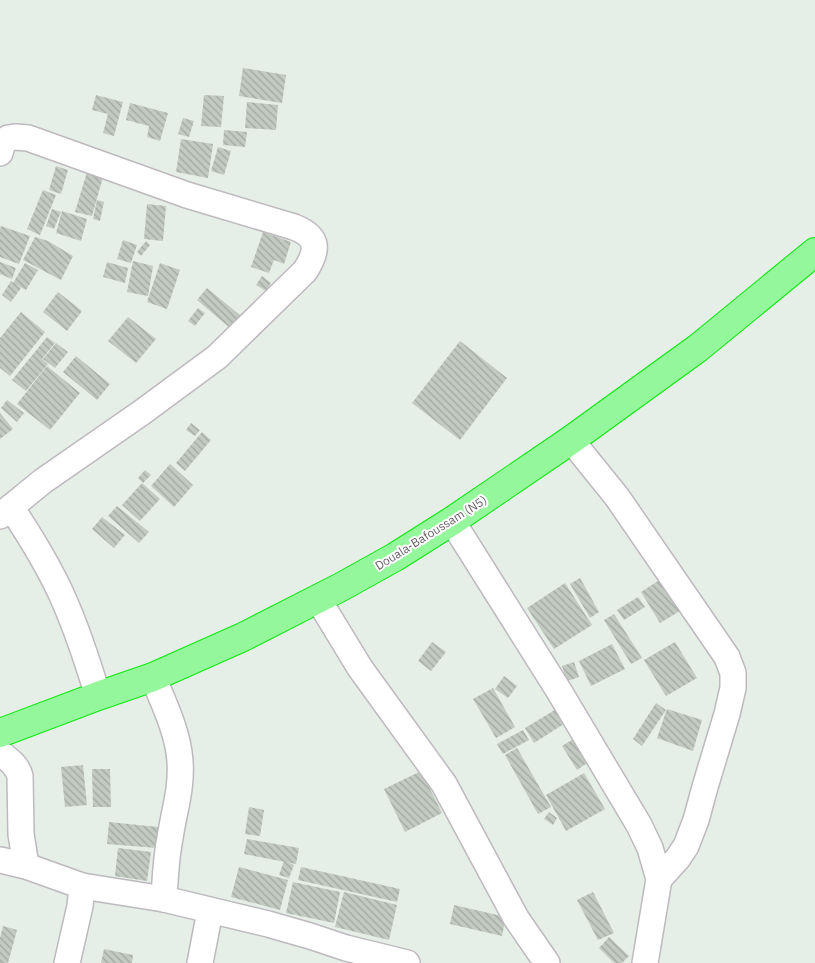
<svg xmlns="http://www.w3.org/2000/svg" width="815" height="963" font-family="'IBM Plex Sans',sans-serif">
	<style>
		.building { fill: url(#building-back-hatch) }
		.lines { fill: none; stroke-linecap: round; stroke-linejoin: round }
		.minor-casing { stroke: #beb8bf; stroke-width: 28 }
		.highway-casing { stroke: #0de70f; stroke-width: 30 }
		.minor { stroke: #fff; stroke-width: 25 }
		.highway { stroke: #94f79b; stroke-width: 28 }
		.labels { text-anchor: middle; stroke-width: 4; stroke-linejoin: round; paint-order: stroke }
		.street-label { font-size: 12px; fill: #645d65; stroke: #fff }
	</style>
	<defs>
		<pattern id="building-back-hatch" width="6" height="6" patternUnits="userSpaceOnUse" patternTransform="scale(1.25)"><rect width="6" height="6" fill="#c2cac2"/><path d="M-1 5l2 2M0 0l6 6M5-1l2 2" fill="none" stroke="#a1a7a1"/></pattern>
	</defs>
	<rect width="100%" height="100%" fill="#e6efe7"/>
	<g class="building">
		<path d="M243 68 286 75 282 103 239 96Z"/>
		<path d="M96 95 123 102 114 136 103 133 108 114 92 110Z"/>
		<path d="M204 95 224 96 221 127 201 126Z"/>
		<path d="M247 102 278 105 276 130 245 128Z"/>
		<path d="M130 103 168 113 160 141 147 137 149 126 126 120Z"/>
		<path d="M183 118 194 121 189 137 178 134Z"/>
		<path d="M224 130 247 132 245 147 223 145Z"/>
		<path d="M181 139 213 144 208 178 176 172Z"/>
		<path d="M218 147 231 151 224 175 211 171Z"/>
		<path d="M56 166 68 170 61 194 49 190Z"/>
		<path d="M87 172 103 177 92 216 75 212Z"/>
		<path d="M43 190 56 195 40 235 27 229Z"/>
		<path d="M97 200 104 202 100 221 93 219Z"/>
		<path d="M147 204 166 206 163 241 144 239Z"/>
		<path d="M52 209 61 212 54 229 46 226Z"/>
		<path d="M62 211 87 219 81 241 56 233Z"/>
		<path d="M1 226 30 236 19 264 0 257V229Z"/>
		<path d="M263 232 291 242 284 264 274 260 269 273 251 267Z"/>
		<path d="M35 237 48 241 73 256 61 280 23 260Z"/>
		<path d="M123 240 137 245 131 263 117 259Z"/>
		<path d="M146 241 150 245 141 256 137 252Z"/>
		<path d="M133 261 153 266 148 296 127 292Z"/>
		<path d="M0 262 16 268 12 279 0 274Z"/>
		<path d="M107 262 128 268 125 283 103 277Z"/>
		<path d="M25 263 38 270 26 290 15 284 21 288 11 302 2 295 11 281 13 283Z"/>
		<path d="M160 263 180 270 167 309 147 302Z"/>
		<path d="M262 276 271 283 266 291 256 285Z"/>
		<path d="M207 288 241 316 230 328 197 300Z"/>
		<path d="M58 292 82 311 67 331 43 312Z"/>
		<path d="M198 308 205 313 195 326 188 321Z"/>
		<path d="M21 312 45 332 10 376 0 368V338Z"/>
		<path d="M128 317 156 339 136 363 108 341Z"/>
		<path d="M47 337 55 343 42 359 48 364 26 391 12 380Z"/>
		<path d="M460 341 507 378 460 440 412 403Z"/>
		<path d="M56 343 68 352 55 368 43 359Z"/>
		<path d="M76 356 110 384 97 400 63 372Z"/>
		<path d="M47 366 80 393 50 430 17 404Z"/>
		<path d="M7 400 24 413 17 422 1 408Z"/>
		<path d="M0 413 13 429 0 439Z"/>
		<path d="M191 423 200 430 195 436 186 430Z"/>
		<path d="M202 432 211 440 185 471 176 463Z"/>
		<path d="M170 464 193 485 174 507 151 486Z"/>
		<path d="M145 470 151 475 143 483 138 478Z"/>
		<path d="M142 483 160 499 140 521 122 505Z"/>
		<path d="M117 506 149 532 139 543 108 516Z"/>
		<path d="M102 517 125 535 114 548 92 529Z"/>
		<path d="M580 578 599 612 590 618 570 584Z"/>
		<path d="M661 579 680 611 660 623 641 592Z"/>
		<path d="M565 583 592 625 554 649 527 608Z"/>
		<path d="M638 597 645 607 624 620 617 610Z"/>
		<path d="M614 614 642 658 631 664 604 620Z"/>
		<path d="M432 642 446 652 431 671 418 661Z"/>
		<path d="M675 642 697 678 666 696 644 660Z"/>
		<path d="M612 644 625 669 591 686 579 661Z"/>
		<path d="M574 662 579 677 567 681 562 666Z"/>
		<path d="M504 676 517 686 508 698 495 689Z"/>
		<path d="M493 688 515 727 496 738 473 699Z"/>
		<path d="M656 703 666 710 642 746 633 739Z"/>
		<path d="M558 708 567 722 534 743 525 728Z"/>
		<path d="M667 709 702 720 693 751 657 738Z"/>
		<path d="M523 730 529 740 503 754 497 744Z"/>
		<path d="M575 738 590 761 577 770 562 746Z"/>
		<path d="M517 748 551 807 538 814 505 755Z"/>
		<path d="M83 765 87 805 65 807 61 767Z"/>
		<path d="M92 769H110L111 807H93Z"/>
		<path d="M421 771 442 813 405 832 384 789Z"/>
		<path d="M584 773 605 809 566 831 546 795Z"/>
		<path d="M249 807 264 810 260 836 245 834Z"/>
		<path d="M549 812 557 818 553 825 544 819Z"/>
		<path d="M109 822 158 827 157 848 107 844Z"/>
		<path d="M247 839 299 848 296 864 244 854Z"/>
		<path d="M118 848 151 852 147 881 115 876Z"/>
		<path d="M284 861 294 865 289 878 279 875Z"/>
		<path d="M239 867 288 880 280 910 231 897Z"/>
		<path d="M301 867 400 889 397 902 298 880Z"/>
		<path d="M293 882 340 892 334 923 286 913Z"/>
		<path d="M344 892 397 905 389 940 335 927Z"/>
		<path d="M593 892 614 933 598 940 577 900Z"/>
		<path d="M454 905 506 917 502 936 450 924Z"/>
		<path d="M3 926 17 930 8 963H0V938Z"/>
		<path d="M609 937 629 956 622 963H614L599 948Z"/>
		<path d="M104 949 133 955 132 963H101Z"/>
	</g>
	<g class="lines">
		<g class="minor-casing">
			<g id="minor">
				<path d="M0 153 3 143 8 138 15 137 28 138 187 195 294 227C320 237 318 251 305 271L217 357 141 413 43 481 0 516"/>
				<path d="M571 440 617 497 727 657 733 673V688L727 714 705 787 696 820 686 846 678 858 659 879"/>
				<path d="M11 507C30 536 49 566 63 598 77 629 88 663 98 696"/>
				<path d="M452 521 559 691 639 825 650 848 659 879 645 963"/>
				<path d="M318 599 360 668 444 784 516 918 547 963"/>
				<path d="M153 677C164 704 178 732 180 761 182 789 174 811 170 838 166 858 165 879 164 899"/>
				<path d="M0 753C9 760 17 765 20 776L21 834 26 866"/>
				<path d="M0 860 26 866 82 886 164 899 268 924 310 936 346 948 407 963"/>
				<path d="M67 963 80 906 82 886"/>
				<path d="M200 963 210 911"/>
			</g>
		</g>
		<g class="highway-casing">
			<path id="highway" d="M0 733 98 696 153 677 243 637 341 587 395 557 452 521 571 440 698 348 815 252"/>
		</g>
		<use href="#minor" class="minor"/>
		<use href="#highway" class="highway"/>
	</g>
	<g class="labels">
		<g class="street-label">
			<text transform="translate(431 533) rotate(-32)" y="4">Douala-Bafoussam (N5)</text>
		</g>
	</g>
</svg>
